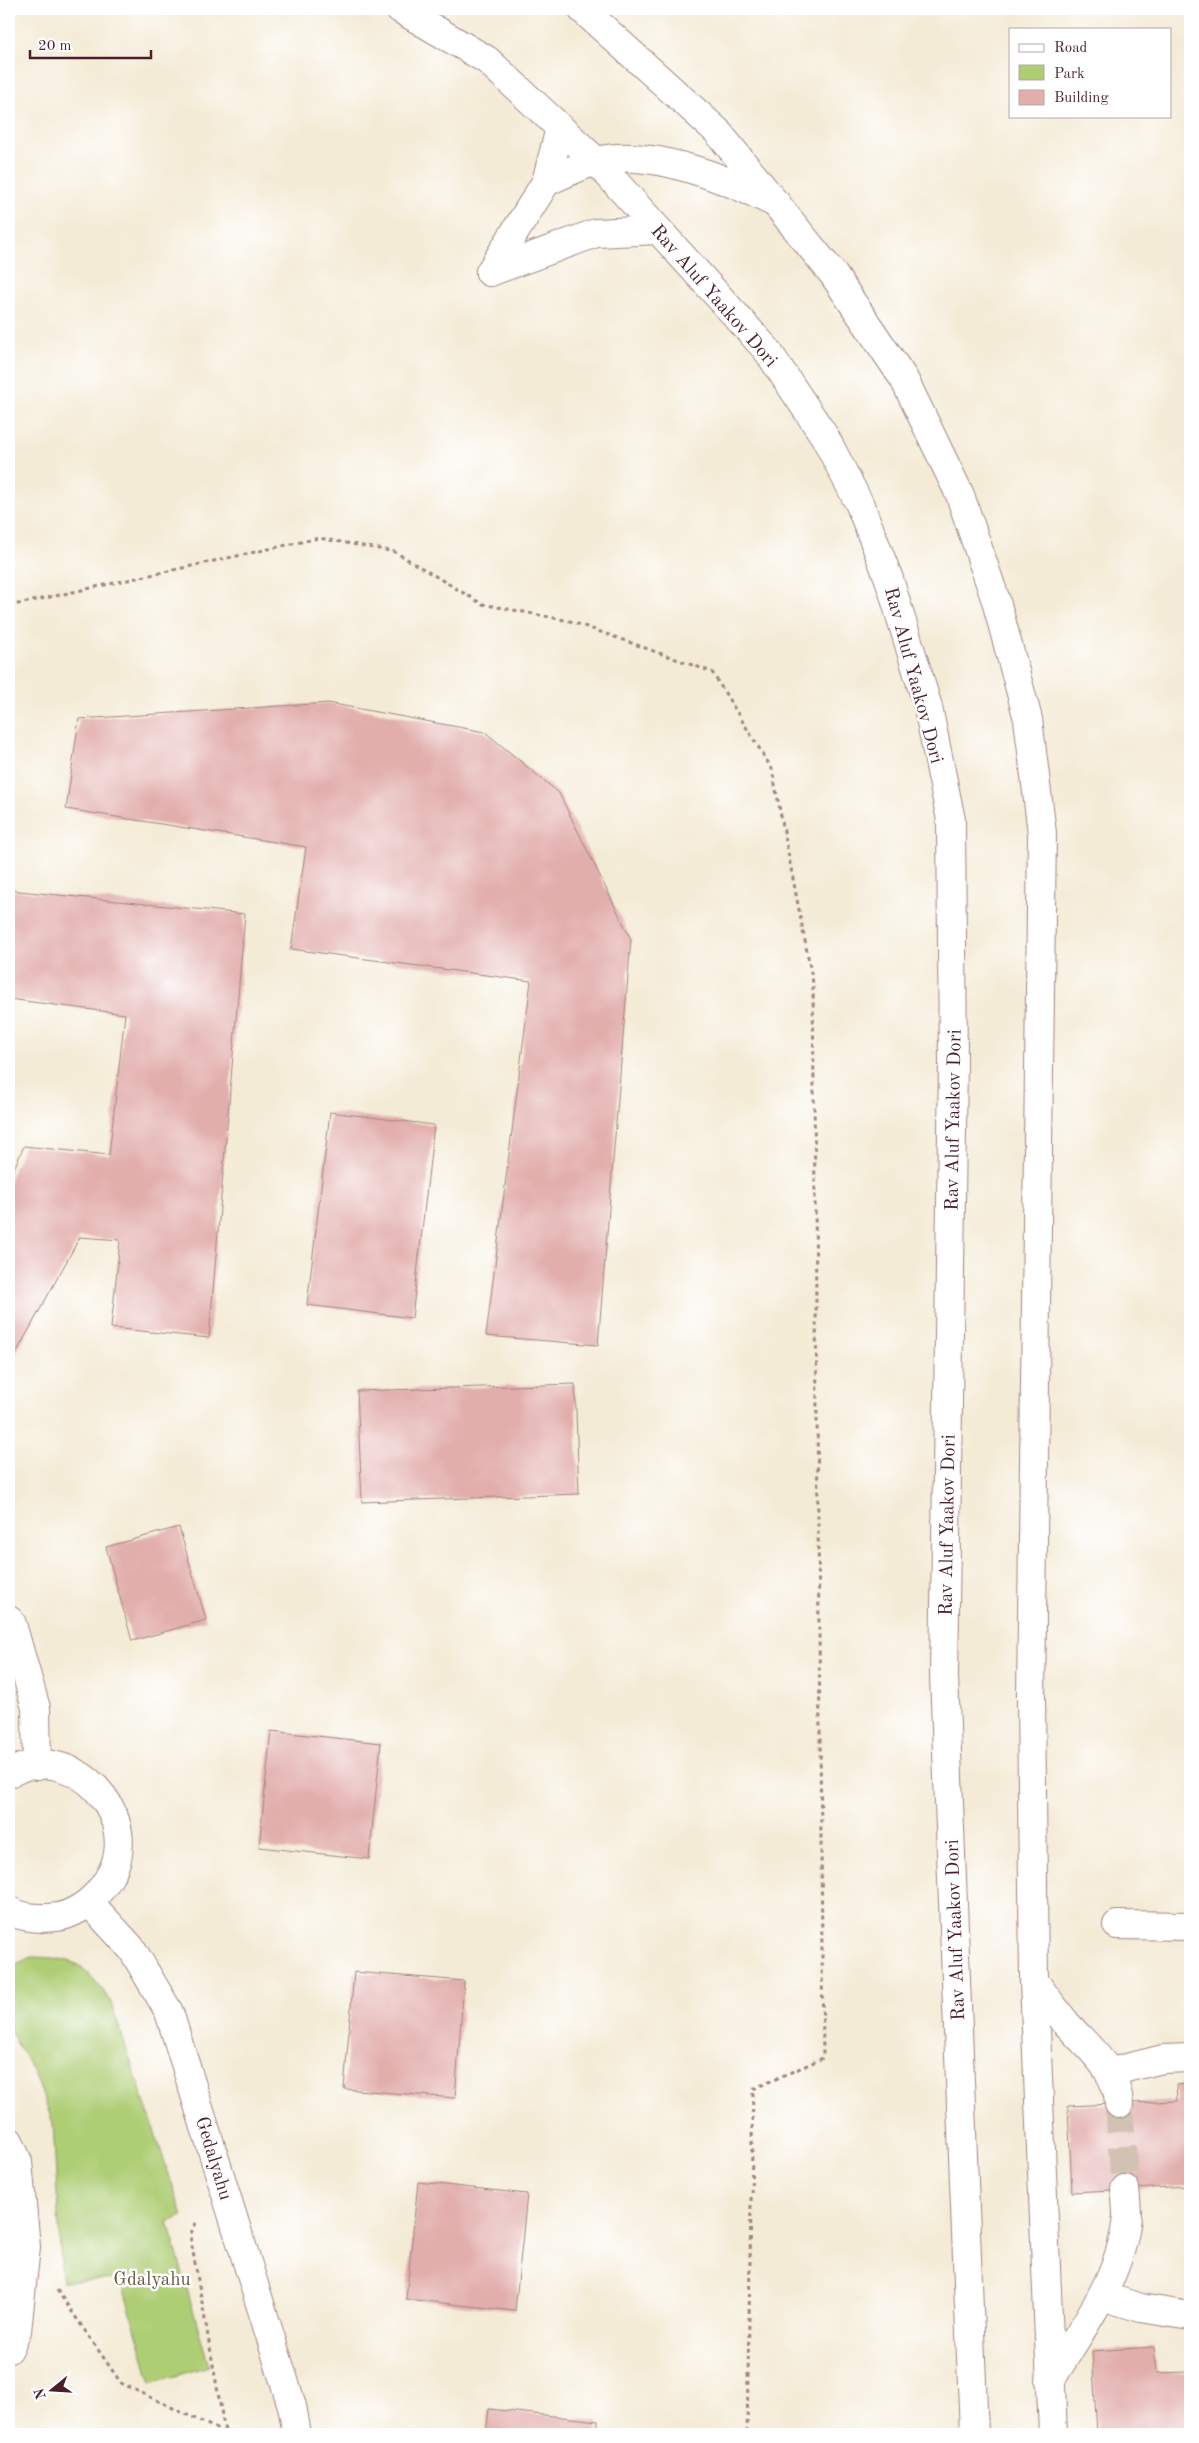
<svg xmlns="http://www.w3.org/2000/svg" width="1199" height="2443" font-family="'Old Standard TT',serif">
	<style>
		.green { fill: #aece75; stroke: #7c7650 }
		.building { fill: #e2aeac }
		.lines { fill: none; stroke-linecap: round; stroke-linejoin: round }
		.minor-tunnel { stroke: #d2c2b4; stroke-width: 28; stroke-dasharray: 28 14; stroke-linecap: butt }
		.minor-casing { stroke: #9f8580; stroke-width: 30 }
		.major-casing { stroke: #9f8580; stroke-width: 30 }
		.path { stroke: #9f8580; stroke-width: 3; stroke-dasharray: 4 4; stroke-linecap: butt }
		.minor { stroke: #fff; stroke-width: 28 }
		.major { stroke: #fff; stroke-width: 28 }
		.labels { text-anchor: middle; stroke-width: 5; stroke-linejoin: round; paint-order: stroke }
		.street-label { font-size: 19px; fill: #4a1f2b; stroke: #fff }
		.park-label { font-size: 19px; fill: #685441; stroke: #fff }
	</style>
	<rect width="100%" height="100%" fill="#fff"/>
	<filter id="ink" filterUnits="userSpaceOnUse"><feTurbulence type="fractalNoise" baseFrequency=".02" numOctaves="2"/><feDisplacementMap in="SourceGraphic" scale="10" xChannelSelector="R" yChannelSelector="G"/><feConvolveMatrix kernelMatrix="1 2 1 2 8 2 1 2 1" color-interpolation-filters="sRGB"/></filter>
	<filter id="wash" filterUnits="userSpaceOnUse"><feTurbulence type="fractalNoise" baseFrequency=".0096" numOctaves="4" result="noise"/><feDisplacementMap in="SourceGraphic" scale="20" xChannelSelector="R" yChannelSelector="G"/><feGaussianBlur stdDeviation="1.12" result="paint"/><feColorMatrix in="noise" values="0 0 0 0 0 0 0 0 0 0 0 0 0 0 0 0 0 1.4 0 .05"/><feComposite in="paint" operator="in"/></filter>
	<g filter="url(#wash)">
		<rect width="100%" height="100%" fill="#f4ebd6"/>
		<path class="green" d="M32 1957C78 1958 83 1964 110 2000L183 2216 168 2222 209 2366 151 2383 121 2279 62 2282 53 2123 35 2075 9 2029V1967Z"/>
		<g id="blocks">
			<g class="building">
				<path d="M328 703 485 732 559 793 631 939 598 1345 486 1336 531 981 291 949 306 847 66 809 79 719Z"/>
				<path d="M9 890 245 914 209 1338 111 1328 120 1240 80 1237 9 1366V1180L24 1146 109 1155 125 1014 9 999Z"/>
				<path d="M330 1112 434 1125 412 1318 307 1305Z"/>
				<path d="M575 1384 579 1494 362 1502 357 1391Z"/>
				<path d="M179 1527 206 1620 132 1641 106 1547Z"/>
				<path d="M271 1731 381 1743 369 1859 259 1847Z"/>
				<path d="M354 1972 464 1981 455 2098 344 2089Z"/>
				<path d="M1190 2084V2186L1072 2192 1068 2106 1177 2101 1176 2085Z"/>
				<path d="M418 2182 527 2194 515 2311 406 2299Z"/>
				<path d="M1154 2347 1157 2373 1190 2372V2434H1097L1092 2351Z"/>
				<path d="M489 2409 598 2421 597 2434H486Z"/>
			</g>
		</g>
	</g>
	<g filter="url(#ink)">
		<use href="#blocks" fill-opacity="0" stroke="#9f8580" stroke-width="1"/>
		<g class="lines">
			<path class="minor-tunnel" d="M1119 2104 1125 2189"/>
			<g class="minor-casing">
				<g id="minor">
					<path d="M546 182C562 175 579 166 596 161 649 147 730 180 777 204"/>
					<path d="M490 272 596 233 658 230"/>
					<path d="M490 272 546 182 560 128"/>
					<path d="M9 1620 12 1624 36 1708 37 1766"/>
					<path d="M9 1773C15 1771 21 1767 27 1766 79 1754 129 1807 117 1859 113 1873 105 1885 96 1895 86 1906 71 1915 57 1917 41 1919 23 1919 9 1910"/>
					<path d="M89 1902 132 1949 169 2012 292 2406 297 2434"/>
					<path d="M1117 1925 1190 1926"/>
					<path d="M1034 1981C1045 1995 1055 2010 1067 2024 1089 2049 1117 2069 1119 2104"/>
					<path d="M1110 2072 1163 2059 1190 2058"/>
					<path d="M9 2141 18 2162 26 2247 17 2331 9 2349"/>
					<path d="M1102 2296 1141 2308 1190 2316"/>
					<path d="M1050 2381C1080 2331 1122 2277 1127 2216 1127 2208 1126 2198 1125 2189"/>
				</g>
			</g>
			<g class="major-casing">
				<g id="major">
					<path d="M400 9 487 60 596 161 767 350 825 437 860 505 889 579 928 707 951 820 953 1063 944 1676 974 2434"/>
					<path d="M582 9 717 131 833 274 904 379 960 495 996 601 1028 719 1042 833 1031 1696 1034 1981 1053 2434"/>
				</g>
			</g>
			<g class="path">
				<path d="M9 606 319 538 395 552 482 604 570 621 712 672 772 769 813 983 823 2058 753 2089 747 2434"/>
				<path d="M196 2223 190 2235 225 2432"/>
				<path d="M57 2290 121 2383 225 2433"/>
			</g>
			<use href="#minor" class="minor"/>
			<use href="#major" class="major"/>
		</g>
	</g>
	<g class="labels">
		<g class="street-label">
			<text transform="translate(715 295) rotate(49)" y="7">Rav Aluf Yaakov Dori</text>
			<text transform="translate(915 675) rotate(75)" y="7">Rav Aluf Yaakov Dori</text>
			<text transform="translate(952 1120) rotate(-89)" y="7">Rav Aluf Yaakov Dori</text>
			<text transform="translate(946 1525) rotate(-89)" y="7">Rav Aluf Yaakov Dori</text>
			<text transform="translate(954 1930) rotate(-92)" y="7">Rav Aluf Yaakov Dori</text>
			<text transform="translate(215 2158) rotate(73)" y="7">Gedalyahu</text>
		</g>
		<g class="park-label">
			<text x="152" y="2285">Gdalyahu</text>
		</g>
	</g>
	<rect width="1199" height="2443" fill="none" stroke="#fff" stroke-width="30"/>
	<rect x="1009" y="28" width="162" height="90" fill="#ffffff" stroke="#b7a5aa"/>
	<rect x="1019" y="44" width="25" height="8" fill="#ffffff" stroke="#b7a5aa"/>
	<text x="1054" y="52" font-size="15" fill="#4a1f2b">Road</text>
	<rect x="1019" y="65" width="25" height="15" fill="#aece75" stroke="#b7a5aa"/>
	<text x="1054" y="78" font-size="15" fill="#4a1f2b">Park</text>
	<rect x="1019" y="90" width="25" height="15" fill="#e2aeac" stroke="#b7a5aa"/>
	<text x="1054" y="102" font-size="15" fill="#4a1f2b">Building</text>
	<g transform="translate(52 2390) rotate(252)" stroke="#ffffff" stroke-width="4" paint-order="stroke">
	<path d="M0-4L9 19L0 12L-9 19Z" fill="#4a1f2b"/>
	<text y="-8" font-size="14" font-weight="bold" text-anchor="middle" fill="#4a1f2b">N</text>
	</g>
	<path d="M30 50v8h121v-8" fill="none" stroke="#4a1f2b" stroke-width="2.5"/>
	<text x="38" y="50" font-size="15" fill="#4a1f2b" stroke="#ffffff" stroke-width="4" paint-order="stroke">20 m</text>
</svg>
